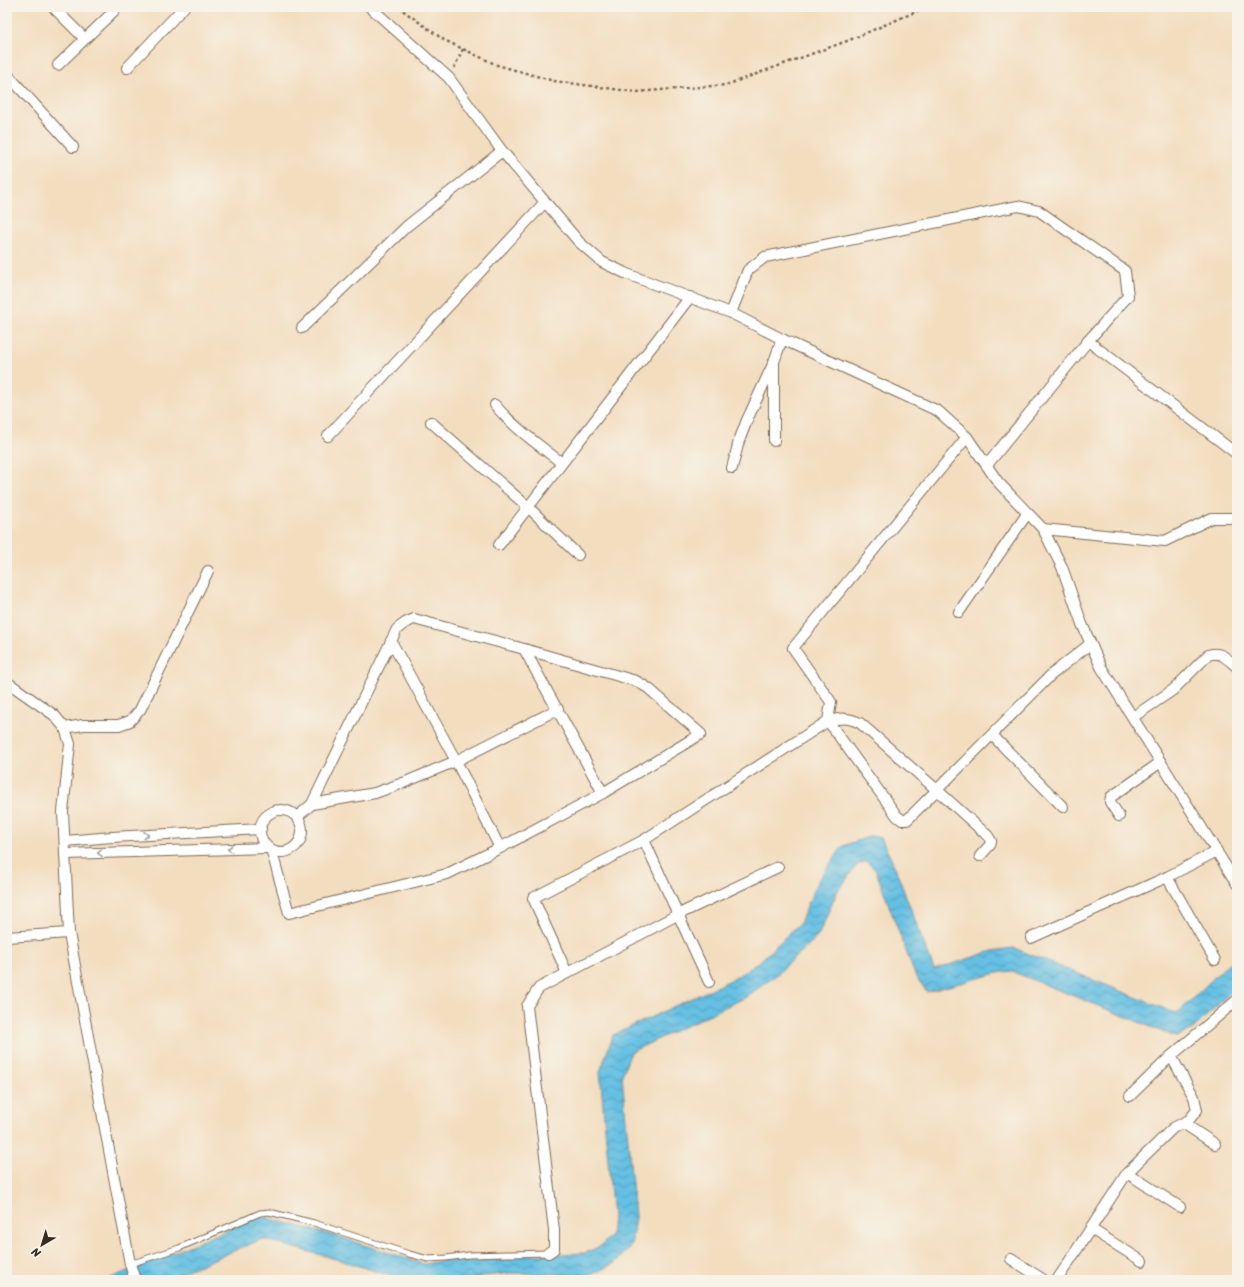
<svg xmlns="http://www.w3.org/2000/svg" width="1244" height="1287" font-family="Sriracha,sans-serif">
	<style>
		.water { fill: url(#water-waves); stroke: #507580 }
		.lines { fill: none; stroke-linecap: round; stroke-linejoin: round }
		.service-casing { stroke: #7b6956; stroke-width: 7 }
		.minor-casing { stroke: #7b6956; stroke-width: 12 }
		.path { stroke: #7b6956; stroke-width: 2.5; stroke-dasharray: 3 3; stroke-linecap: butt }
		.service { stroke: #fff; stroke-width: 5 }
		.minor { stroke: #fff; stroke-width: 10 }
		.oneway { stroke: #a79f9a }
	</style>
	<defs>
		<pattern id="water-waves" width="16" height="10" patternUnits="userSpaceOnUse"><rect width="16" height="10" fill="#65c0e3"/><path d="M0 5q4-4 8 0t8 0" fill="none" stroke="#549cb7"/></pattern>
	</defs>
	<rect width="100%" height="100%" fill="#f7f3e8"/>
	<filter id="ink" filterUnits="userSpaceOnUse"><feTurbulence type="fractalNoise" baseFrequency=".025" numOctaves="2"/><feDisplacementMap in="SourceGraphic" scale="8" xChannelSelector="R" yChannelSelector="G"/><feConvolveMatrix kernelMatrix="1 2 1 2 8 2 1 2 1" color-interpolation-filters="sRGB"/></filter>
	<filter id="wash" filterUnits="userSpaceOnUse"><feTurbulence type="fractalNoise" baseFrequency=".012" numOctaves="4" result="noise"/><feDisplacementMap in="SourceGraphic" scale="16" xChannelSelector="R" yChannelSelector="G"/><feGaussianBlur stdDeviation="0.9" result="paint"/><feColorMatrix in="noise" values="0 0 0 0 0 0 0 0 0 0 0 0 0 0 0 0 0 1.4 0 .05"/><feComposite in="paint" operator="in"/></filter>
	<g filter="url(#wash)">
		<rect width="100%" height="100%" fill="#f3ddbf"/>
		<path class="water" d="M871 836 881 838 894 865 934 970 992 951 1014 948 1175 1013 1180 1011 1237 955V986L1193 1029 1176 1037 1011 971 997 973 927 992 915 975 876 871 866 861 857 865 837 892 818 936 774 977 746 997 631 1052 622 1075 635 1217 631 1246 615 1263 591 1275 509 1273 458 1280H403L343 1261 262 1239 164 1280H106L261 1216 339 1237 424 1264 468 1256H506L586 1253 602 1245 611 1236 613 1217 600 1072 613 1035 735 978 760 961 800 923 818 881 843 846Z"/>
	</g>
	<g filter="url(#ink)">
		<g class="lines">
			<g class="service-casing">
				<path id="service" d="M130 1264 179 1248 260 1213 269 1212 314 1223 409 1254 428 1259 446 1258 469 1255 548 1253"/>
			</g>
			<g class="minor-casing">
				<g id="minor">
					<path d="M53 7 85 39"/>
					<path d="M370 7 449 78 502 151 579 242 602 262 627 274 731 313 782 339 938 411 967 437 998 482 1043 529 1062 567 1082 624 1101 667 1237 884"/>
					<path d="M58 65 115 10"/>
					<path d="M127 68 184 7"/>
					<path d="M7 74 73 147"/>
					<path d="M731 313 748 270 765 257 1018 206 1039 211 1125 271 1128 296 1088 341 987 465"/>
					<path d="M302 328 407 226 502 151"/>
					<path d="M1088 341 1237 454"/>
					<path d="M495 405C514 428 539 445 562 463"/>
					<path d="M431 422 528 507 578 555"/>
					<path d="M328 436 545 202"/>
					<path d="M774 441V362L782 339"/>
					<path d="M732 468 739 441 747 420 774 362"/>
					<path d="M1043 529 1165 541 1212 518H1237"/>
					<path d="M499 545 690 297"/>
					<path d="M959 612 1027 514"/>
					<path d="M391 641 456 761 500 848"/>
					<path d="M524 649 603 793"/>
					<path d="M7 682 54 715 65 728 70 744 63 812 69 933 130 1264 135 1280"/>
					<path d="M1133 717 1173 690 1208 655C1221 650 1228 660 1237 667"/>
					<path d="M65 728 83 725H119L130 721 140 710 208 571"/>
					<path d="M992 735 1063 807"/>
					<circle cx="281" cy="831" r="21"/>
					<path d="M1119 816 1110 802 1111 797 1161 762"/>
					<path d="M297 817 312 804 375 793 403 783 456 761 558 709"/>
					<path d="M644 840 709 982"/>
					<path d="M65 841 112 837 261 829"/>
					<path d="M271 849 289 913 447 874 500 848 603 793 701 734 648 688 636 681 524 649 414 619 405 623 397 629 312 804"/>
					<path d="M65 854 269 848"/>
					<path d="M980 856 990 845 991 841 988 836 937 790 860 723C847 717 841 718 828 721L897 816 902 820H907L1051 675 1090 644"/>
					<path d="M1167 877 1215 960"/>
					<path d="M7 937 69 933"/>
					<path d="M1031 938 1167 877 1217 851"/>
					<path d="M567 973 533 898 644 840 828 721 831 702 793 648 967 437"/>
					<path d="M1130 1096 1171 1056 1237 1000"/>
					<path d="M1183 1123 1215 1144"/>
					<path d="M1127 1173 1180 1207"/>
					<path d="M1091 1229 1142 1261"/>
					<path d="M548 1253 554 1249V1230L527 1006 539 988 677 915 778 867"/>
					<path d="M1011 1259 1044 1280"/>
					<path d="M1057 1280 1127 1173 1173 1128 1189 1120 1197 1110 1194 1097 1171 1056"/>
				</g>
			</g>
			<g class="path">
				<path d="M398 7 444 40 497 65 554 81 636 92 726 85 847 41 927 7"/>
				<path d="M454 68 463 49"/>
			</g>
			<use href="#service" class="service"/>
			<use href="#minor" class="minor"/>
		</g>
		<defs><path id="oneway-chevron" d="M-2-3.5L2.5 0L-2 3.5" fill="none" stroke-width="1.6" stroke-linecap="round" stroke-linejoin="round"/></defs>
		<g class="oneway">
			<use href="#oneway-chevron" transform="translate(146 835) rotate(-3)"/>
			<use href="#oneway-chevron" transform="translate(230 849) rotate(178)"/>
			<use href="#oneway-chevron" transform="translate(100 853) rotate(178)"/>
		</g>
	</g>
	<rect width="1244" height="1287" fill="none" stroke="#f7f3e8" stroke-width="24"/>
	<g transform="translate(42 1245) rotate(218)" stroke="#f7f3e8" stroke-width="3" paint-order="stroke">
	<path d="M0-3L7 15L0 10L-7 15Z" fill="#3b2a1e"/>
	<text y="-6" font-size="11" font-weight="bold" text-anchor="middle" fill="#3b2a1e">N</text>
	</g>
</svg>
